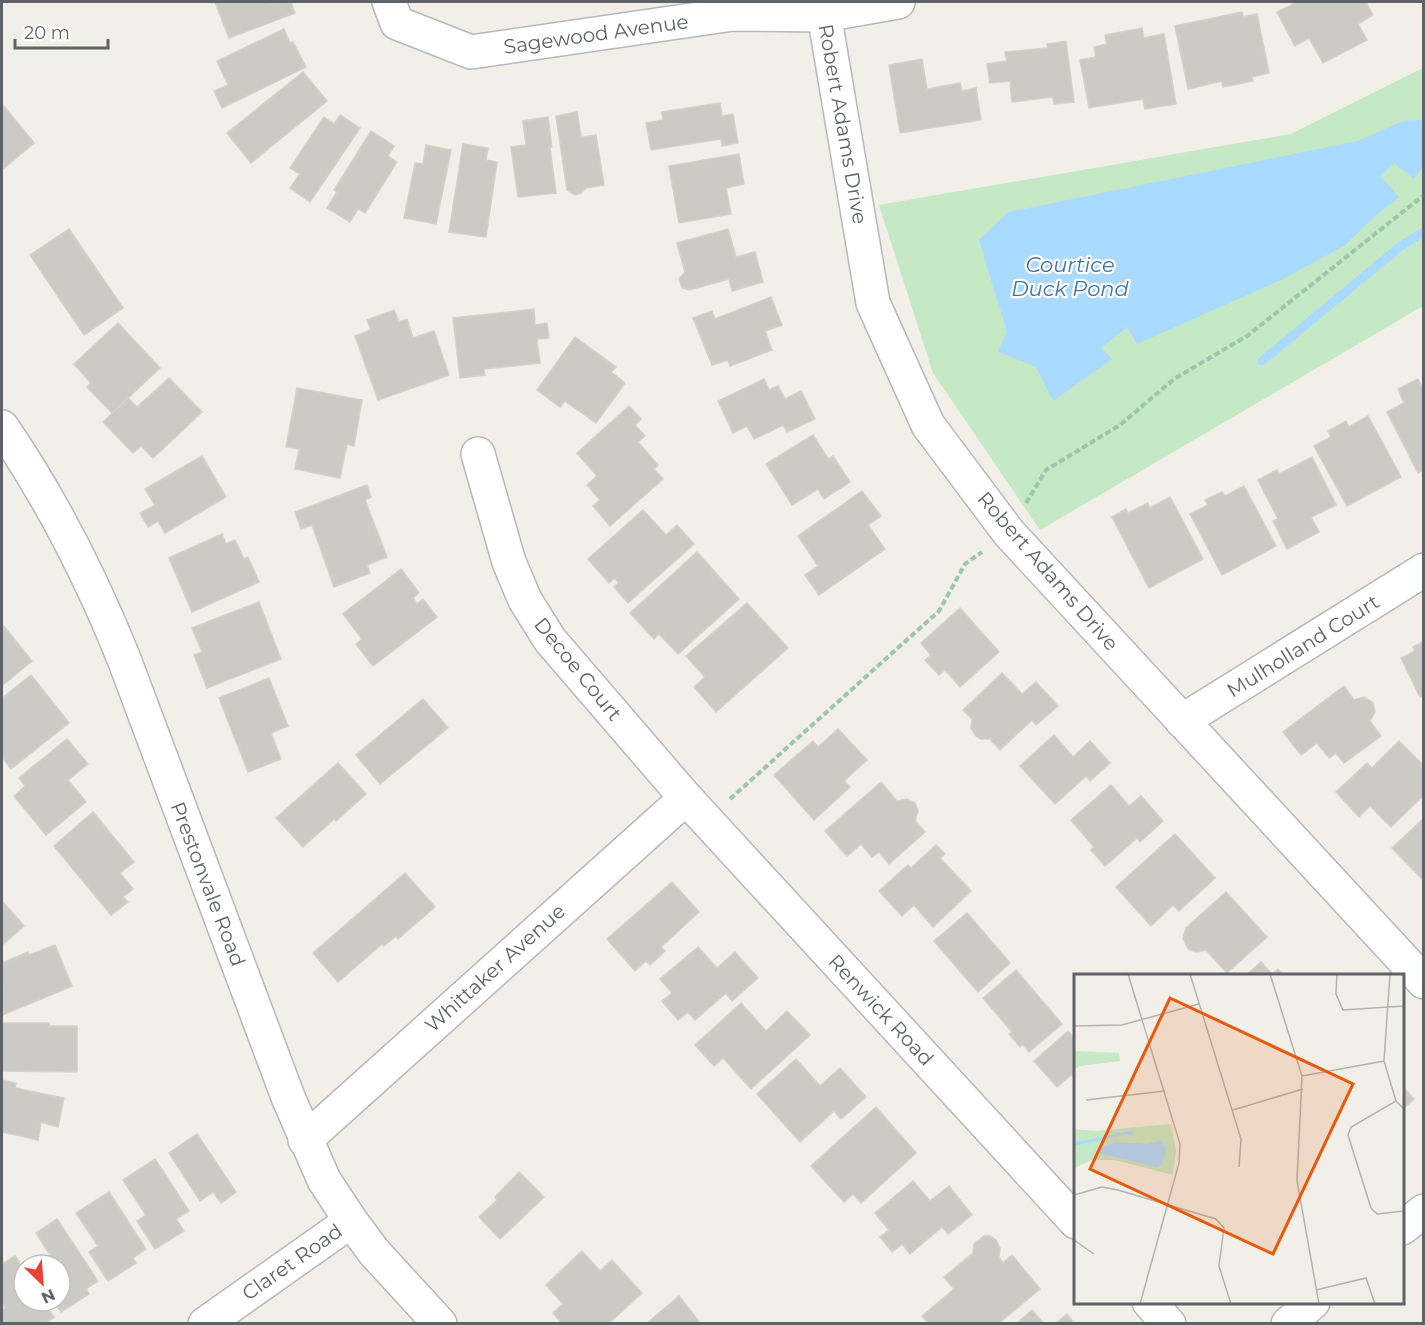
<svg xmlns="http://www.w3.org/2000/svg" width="1425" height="1325" font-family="Montserrat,sans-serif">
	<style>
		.green { fill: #c5e8c5 }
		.water { fill: #aadaff }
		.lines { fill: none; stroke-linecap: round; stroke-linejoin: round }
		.stream { stroke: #aadaff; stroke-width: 9 }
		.building { fill: #cccac5; stroke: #d6d1c6; stroke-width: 1.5 }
		.minor-casing { stroke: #b5b8bc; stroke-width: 36 }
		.path { stroke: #9cc7a9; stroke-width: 4; stroke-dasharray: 6 3; stroke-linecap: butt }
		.minor { stroke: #fff; stroke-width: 33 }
		.labels { text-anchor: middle; stroke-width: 4.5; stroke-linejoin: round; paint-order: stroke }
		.street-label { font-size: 20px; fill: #5f6368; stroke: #fff }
		.water-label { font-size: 21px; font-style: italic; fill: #4174aa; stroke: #fff }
		.inset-river { fill: none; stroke: #aadaff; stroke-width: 3 }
		.inset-road { fill: none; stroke: #b3b3b1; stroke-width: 1.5 }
		.view { fill: #e8590c; fill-opacity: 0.15; stroke: #e8590c; stroke-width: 3 }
		.inset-edge { fill: none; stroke: #5f6368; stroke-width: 3 }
	</style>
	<rect width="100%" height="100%" fill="#f1efe8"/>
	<path class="green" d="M1423 68V306L1040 530 933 373 879 205 1291 134Z"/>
	<path class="water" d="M1423 120V167L1414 179 1394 163 1380 176 1399 197 1374 217 1344 246 1283 279 1137 344 1127 327 1101 348 1112 359 1053 401 1036 367 998 352 1007 332 979 240 1008 212 1358 141 1403 121Z"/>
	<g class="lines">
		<path class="stream" d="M1262 361 1402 245 1424 232"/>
	</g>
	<g class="building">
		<path d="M215 2H268L269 3 291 2 295 13 229 38Z"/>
		<path d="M1297 2H1366L1373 15 1358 24 1367 40 1323 63 1309 38 1295 46 1277 12Z"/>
		<path d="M1242 12 1243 17 1257 14 1269 73 1252 77 1253 81 1223 87 1222 81 1188 89 1175 26Z"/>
		<path d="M1142 28 1144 38 1164 34 1176 104 1145 109 1143 99 1089 108 1080 60 1096 57 1094 47 1107 44 1105 35Z"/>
		<path d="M284 29 290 43 293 42 306 67 222 108 214 91 228 85 217 61Z"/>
		<path d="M1066 41 1074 102 1054 104 1053 97 1012 102 1010 81 990 83 987 64 1007 61 1005 52 1048 48 1047 44Z"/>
		<path d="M922 59 927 89 960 83 962 91 976 88 981 120 900 133 889 65Z"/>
		<path d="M303 72 327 101 251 163 227 133Z"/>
		<path d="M720 103 722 116 733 114 738 143 722 146 721 139 651 150 646 123 663 120 662 112Z"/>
		<path d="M2 104 34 143 2 170Z"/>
		<path d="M577 112 581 137 596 135 604 185 586 188 581 193 575 195 567 190 556 116Z"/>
		<path d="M340 115 360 128 310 202 290 188 300 174 290 168 324 117 334 124Z"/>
		<path d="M548 117 552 147 550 148 556 193 518 197 511 147 526 145 523 121Z"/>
		<path d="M371 131 394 146 388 156 397 162 365 213 358 209 350 222 327 208 337 192 334 190Z"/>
		<path d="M463 144 488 148 486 160 497 162 486 237 449 232Z"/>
		<path d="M426 145 451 150 436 224 404 218 415 163 423 164Z"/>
		<path d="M739 154 744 184 726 188 731 214 679 223 669 166Z"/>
		<path d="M69 229 123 308 84 335 30 255Z"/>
		<path d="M728 229 736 257 755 252 763 282 732 291 729 279 689 290 682 288 679 279 685 272 677 243Z"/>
		<path d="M771 297 782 325 765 331 772 350 730 366 728 360 712 365 693 318 712 311 715 319Z"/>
		<path d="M534 309 535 325 547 323 549 338 537 339 540 363 484 369 485 375 460 378 453 318Z"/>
		<path d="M394 310 399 322 407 319 413 338 434 331 449 375 378 400 355 336 371 330 367 320Z"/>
		<path d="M118 323 160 368 112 413 87 387 91 383 74 364Z"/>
		<path d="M575 337 616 367 611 372 625 383 596 423 565 401 560 407 537 390Z"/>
		<path d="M169 378 202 412 153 458 141 446 133 453 103 422 128 398 137 407Z"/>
		<path d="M764 379 769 390 778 386 785 399 801 391 815 419 787 432 783 425 754 439 747 426 733 433 718 401Z"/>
		<path d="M1418 379 1424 391V470L1418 473 1387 412 1404 403 1398 389Z"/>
		<path d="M297 388 362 400 354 446 347 444 340 478 295 469 299 449 286 447Z"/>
		<path d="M629 406 641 419 635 425 645 436 638 442 658 465 654 469 663 479 610 526 593 506 600 500 587 485 597 476 577 453Z"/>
		<path d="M1368 416 1401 477 1347 506 1314 446 1331 437 1328 431 1346 421 1349 427Z"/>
		<path d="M813 435 828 459 833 456 850 482 824 499 818 489 792 505 766 464Z"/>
		<path d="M202 456 226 497 165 533 158 521 148 527 140 513 155 505 145 489Z"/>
		<path d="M1312 457 1336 505 1311 517 1319 532 1287 549 1273 521 1278 519 1258 480 1277 470 1279 474Z"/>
		<path d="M367 485 371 497 365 500 387 557 367 565 370 573 334 587 312 525 301 529 295 512Z"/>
		<path d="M1244 486 1276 546 1222 575 1190 514 1208 505 1205 500 1222 492 1225 496Z"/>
		<path d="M862 491 881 516 868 525 885 549 819 595 805 575 818 566 798 536Z"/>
		<path d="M1170 497 1203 559 1149 588 1112 517 1126 509 1128 513 1148 503 1150 508Z"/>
		<path d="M643 510 666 535 677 525 694 544 628 603 614 587 619 583 615 578 609 583 588 559Z"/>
		<path d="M222 534 226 544 235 540 244 559 248 557 259 582 192 612 169 558Z"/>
		<path d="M697 552 739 599 678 654 659 634 654 639 630 613Z"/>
		<path d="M401 569 419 593 413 598 417 604 423 599 437 617 373 666 356 644 362 639 343 614Z"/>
		<path d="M259 602 281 659 207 688 194 655 202 652 192 628Z"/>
		<path d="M747 603 788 648 716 712 694 687 705 677 686 656Z"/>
		<path d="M960 608 999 652 960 687 945 670 939 675 925 660 931 655 921 643Z"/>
		<path d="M2 624 32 661 2 686Z"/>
		<path d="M1424 641V695L1420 697 1401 658 1415 651 1413 647Z"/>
		<path d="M1002 673 1022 694 1036 682 1058 706 1036 725 1032 720 1000 750 990 739H981L976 736 971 728 972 719 963 710Z"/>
		<path d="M31 675 69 723 11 769 2 757V698Z"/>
		<path d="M269 678 288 726 271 733 281 759 248 772 219 698Z"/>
		<path d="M1344 686 1354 700 1364 697 1373 703 1375 712 1370 721 1381 736 1344 763 1336 753 1329 758 1317 743 1301 755 1283 732Z"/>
		<path d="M423 699 448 728 380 784 356 755Z"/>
		<path d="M838 729 867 760 844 781 850 787 814 820 774 775 813 741 818 747Z"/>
		<path d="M1054 735 1073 757 1090 741 1110 763 1090 781 1086 776 1055 804 1020 766Z"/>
		<path d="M67 739 88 764 68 780 86 802 46 835 14 796 25 786 19 778Z"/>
		<path d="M1399 741 1424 766V795L1391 827 1370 806 1359 817 1336 792 1367 763 1372 768Z"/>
		<path d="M338 763 366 794 336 821 334 819 303 847 276 818Z"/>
		<path d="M881 782 897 801 907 799 915 803 918 811 915 821 925 832 889 864 879 852 872 857 861 844 847 856 825 831Z"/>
		<path d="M1111 785 1129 806 1141 796 1163 821 1140 842 1137 838 1105 866 1091 850 1094 847 1071 820Z"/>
		<path d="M93 812 134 862 120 873 133 889 123 897 128 902 111 915 54 846Z"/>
		<path d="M1424 818V881L1392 848Z"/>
		<path d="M1175 834 1215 878 1179 911 1173 905 1151 926 1116 887Z"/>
		<path d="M936 845 945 854 940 858 971 891 933 927 914 905 902 916 879 891 908 865 911 868Z"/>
		<path d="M405 873 435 907 398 939 396 936 384 946 382 944 338 982 313 953Z"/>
		<path d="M672 882 699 912 661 947 665 951 650 965 646 961 635 971 607 939Z"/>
		<path d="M1226 892 1267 937 1227 973 1206 950 1196 952 1188 949 1183 938 1186 928Z"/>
		<path d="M3 902 24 926 2 945V903Z"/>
		<path d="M967 913 1010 963 978 992 934 941Z"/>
		<path d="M55 945 72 986 3 1015 2 963 28 952 29 955Z"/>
		<path d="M698 947 717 968 735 952 758 978 732 1001 726 993 695 1020 688 1012 678 1020 662 1001 672 993 660 979Z"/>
		<path d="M1261 962 1272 974 1278 969 1284 976H1245Z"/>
		<path d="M1016 970 1062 1024 1029 1052 1023 1044 1020 1047 1009 1034 1012 1032 983 998Z"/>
		<path d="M741 1003 766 1031 787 1011 810 1035 751 1089 723 1058 714 1066 695 1045Z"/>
		<path d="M2 1023H49V1026H77V1072L2 1071Z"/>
		<path d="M1068 1031 1072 1036 1076 1033V1080L1071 1075 1057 1087 1034 1061Z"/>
		<path d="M796 1059 820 1086 840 1068 866 1097 841 1119 834 1111 800 1142 757 1094Z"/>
		<path d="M2 1080 16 1083 15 1088 64 1098 58 1127 41 1122 38 1140 2 1132Z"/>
		<path d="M1402 1086 1414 1099 1402 1110Z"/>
		<path d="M876 1107 916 1153 861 1203 853 1194 844 1202 811 1166Z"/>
		<path d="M197 1134 236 1192 221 1203 213 1192 200 1201 169 1153Z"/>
		<path d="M155 1159 189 1211 176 1219 184 1231 155 1249 137 1221 146 1215 123 1180Z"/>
		<path d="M519 1172 544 1197 500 1239 479 1217 497 1200 495 1197Z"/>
		<path d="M913 1181 930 1201 949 1186 972 1215 948 1234 942 1227 910 1254 902 1244 892 1252 880 1237 889 1230 875 1213Z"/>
		<path d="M109 1192 146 1249 133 1258 136 1263 108 1281 89 1252 98 1246 76 1213Z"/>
		<path d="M57 1219 98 1281 86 1289 89 1294 61 1312 54 1301H60V1265H44L41 1260 50 1255 36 1233Z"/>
		<path d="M984 1236H990L996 1240 1000 1248 999 1257 1003 1263 1012 1255 1040 1289 998 1324H929L922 1316 954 1289 944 1277 973 1253 974 1244Z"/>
		<path d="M582 1251 600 1271 612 1260 642 1293 608 1324H562L553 1313 563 1304 546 1285Z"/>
		<path d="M15 1256 24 1270V1301H43L54 1317 44 1324H2V1311L5 1308 2 1302V1264Z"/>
		<path d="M679 1296 701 1324H646Z"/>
		<path d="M1032 1310 1044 1324H1016Z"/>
		<path d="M1067 1314 1075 1324H1055Z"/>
	</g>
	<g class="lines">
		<g class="minor-casing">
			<g id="minor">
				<path d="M389 2 397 23 471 52 733 14 824 15 898 2"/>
				<path d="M822 2 873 303 928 425 1009 533 1424 982"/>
				<path d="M2 427C52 500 91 577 124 659L288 1097 324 1180 351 1221 374 1252 440 1324"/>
				<path d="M478 454 509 562 525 600 550 640 686 798 1076 1222"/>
				<path d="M1182 721 1424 570"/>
				<path d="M305 1140 686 798"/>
				<path d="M1402 1228 1424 1211"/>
				<path d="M1149 1302 1169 1324"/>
				<path d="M205 1324 351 1221"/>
				<path d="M1288 1324 1313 1302"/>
			</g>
		</g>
		<g class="path">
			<path d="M1026 503 1046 470 1120 425 1174 379 1247 336 1424 195"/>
			<path d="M730 799 939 611 965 564 982 552"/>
		</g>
		<use href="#minor" class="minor"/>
	</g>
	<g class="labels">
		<g class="street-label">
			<text transform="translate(596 34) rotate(-8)" y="7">Sagewood Avenue</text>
			<text transform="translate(843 124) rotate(80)" y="7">Robert Adams Drive</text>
			<text transform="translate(1048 571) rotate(49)" y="7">Robert Adams Drive</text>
			<text transform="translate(1303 646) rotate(-32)" y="7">Mulholland Court</text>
			<text transform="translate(578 669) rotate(51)" y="7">Decoe Court</text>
			<text transform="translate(208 884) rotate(69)" y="7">Prestonvale Road</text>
			<text transform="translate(495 968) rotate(-42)" y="7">Whittaker Avenue</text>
			<text transform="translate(881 1010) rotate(47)" y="7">Renwick Road</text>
			<text transform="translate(292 1262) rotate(-35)" y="7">Claret Road</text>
		</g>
		<g class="water-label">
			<text x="1070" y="272">Courtice<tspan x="1070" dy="24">Duck Pond</tspan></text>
		</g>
	</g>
	<g transform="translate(1074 974)">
		<rect width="330" height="330" fill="#f1efe8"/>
		<path d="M0 77 45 79 46 87 6 92 0 96ZM97 150 102 176 99 201 41 186H18L0 194V155L22 157Z" fill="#c5e8c5"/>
		<path d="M88 166 92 175 88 191 83 193 20 178 41 168 74 170Z" fill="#aadaff"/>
		<path class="inset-river" d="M0 170 59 158"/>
		<path class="inset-road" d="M54 0 106 170 105 189 66 330M116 0 167 165 165 193M196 0 228 102 223 207 245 330M263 0 262 20 269 36 330 32M316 0 310 87 322 127 330 135M0 52 48 51 125 30M228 102 310 87M12 126 91 117M322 127 277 153 274 161 297 234 303 240 330 237M159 136 229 115M0 221 28 213 44 216 142 245 150 254 145 292 157 330M0 266 20 280M242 316 292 304 301 330"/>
		<path class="view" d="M96 24 279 110 199 280 16 195Z"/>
		<rect width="330" height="330" class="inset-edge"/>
	</g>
	<rect width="1425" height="1325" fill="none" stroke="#5f6368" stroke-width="6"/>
	<g transform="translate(42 1283) rotate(155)"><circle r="28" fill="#ffffff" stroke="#bfc1c3" stroke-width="1.5"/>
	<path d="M0-4.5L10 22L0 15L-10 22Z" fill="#ea4335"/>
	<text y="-9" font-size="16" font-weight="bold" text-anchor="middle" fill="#5f6368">N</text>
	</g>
	<path d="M15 39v9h93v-9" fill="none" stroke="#5f6368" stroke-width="3"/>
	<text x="24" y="39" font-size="18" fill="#5f6368" stroke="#ffffff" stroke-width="4.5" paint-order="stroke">20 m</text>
</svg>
